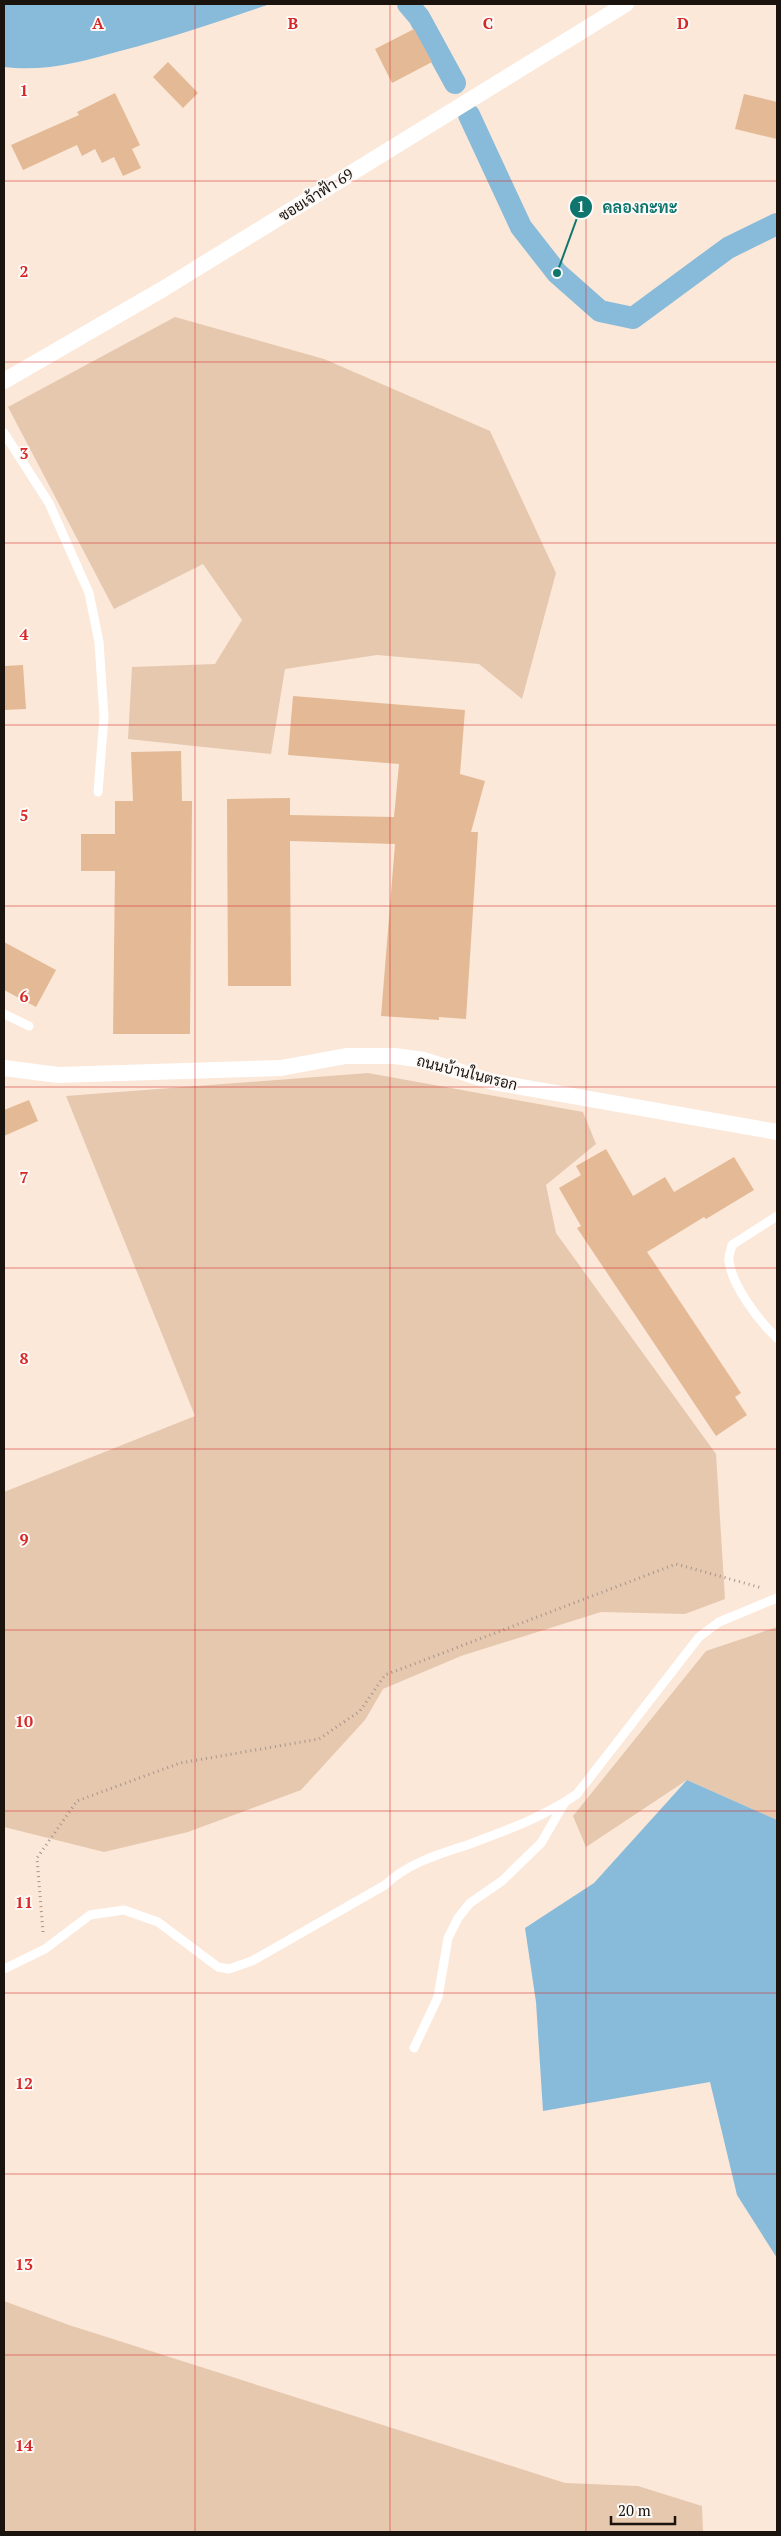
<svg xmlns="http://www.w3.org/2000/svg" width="781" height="2536" font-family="'PT Serif',Sarabun,serif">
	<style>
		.green { fill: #e6c8af }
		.water { fill: #88bad9 }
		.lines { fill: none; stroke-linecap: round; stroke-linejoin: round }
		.canal { stroke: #88bad9; stroke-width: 22 }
		.building { fill: #e4ba96 }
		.path { stroke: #a4958a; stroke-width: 3; stroke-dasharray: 1 4; stroke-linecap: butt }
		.service { stroke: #fff; stroke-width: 9 }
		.minor { stroke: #fff; stroke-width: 16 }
		.grid { fill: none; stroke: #d62828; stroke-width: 1; stroke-opacity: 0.55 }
		.labels { text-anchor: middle; stroke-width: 4; stroke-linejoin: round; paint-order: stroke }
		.street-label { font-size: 15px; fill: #1a130e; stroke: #fdf9f6 }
		.grid-label { font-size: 16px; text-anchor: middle; font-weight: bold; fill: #d62828; stroke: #fdf9f6; stroke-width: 4; stroke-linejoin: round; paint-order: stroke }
		.leader { fill: none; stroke: #0f766e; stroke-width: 2 }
		.callout-dot { fill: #0f766e; stroke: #fdf9f6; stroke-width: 2 }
		.mark-label { font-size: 15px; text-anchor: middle; font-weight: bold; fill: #fff }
		.callout-label { font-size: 16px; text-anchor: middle; font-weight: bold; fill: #0f766e; stroke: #fdf9f6; stroke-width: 4; stroke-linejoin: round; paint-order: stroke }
	</style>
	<rect width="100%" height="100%" fill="#fbe8d9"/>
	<g class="green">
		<path d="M175 317 324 359 490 431 556 573 522 699 479 664 377 655 285 669 271 754 128 739 132 667 215 664 242 620 203 564 114 609 8 407Z"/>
		<path d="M368 1073 583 1112 596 1144 546 1185 556 1233 716 1454 725 1599 685 1614 601 1612 461 1656 383 1689 365 1720 301 1790 188 1832 104 1852 4 1827V1492L195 1416 66 1096Z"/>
		<path d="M777 1627V1820L687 1780 586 1847 573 1816 706 1651Z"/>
		<path d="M4 2301 69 2325 565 2483 638 2486 702 2506 703 2532H4Z"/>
	</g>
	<g class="water">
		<path d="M4 4H270C220 21 171 38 120 51 81 62 45 72 4 67Z"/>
		<path d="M687 1780 777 1820V2258L737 2195 710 2082 543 2111 536 2002 525 1928 594 1883Z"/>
	</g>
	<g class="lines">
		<g class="canal">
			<path d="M408 4 419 17 455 83"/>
			<path d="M469 115 521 227 557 273 600 311 633 318 728 248 777 224"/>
		</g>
	</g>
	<g class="building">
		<path d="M414 29 432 62 392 83 375 49Z"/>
		<path d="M168 62 198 93 183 108 153 77Z"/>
		<path d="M115 93 140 145 132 149 141 168 123 176 114 157 102 163 95 149 82 156 77 145 23 170 11 145 79 115 77 112Z"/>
		<path d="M744 94 777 102V139L735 129Z"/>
		<path d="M23 665 26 709 4 710V666Z"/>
		<path d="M293 696 465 710 460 774 485 781 471 832H478L466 1019 439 1017V1020L381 1016 395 844 290 841 291 986H228L227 799 290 798V815L394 817 399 764 288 755Z"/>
		<path d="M181 751 182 801H192L190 1034H113L115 871H81V834H115V801H133L131 752Z"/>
		<path d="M4 942 56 970 36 1007 4 990Z"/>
		<path d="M29 1100 38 1121 4 1136V1110Z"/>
		<path d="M606 1149 633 1196 665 1177 674 1192 734 1157 754 1190 706 1219 704 1217 647 1252 741 1393 735 1397 747 1415 716 1436 577 1228 581 1226 559 1188 581 1175 576 1166Z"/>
	</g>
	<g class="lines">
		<path class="path" d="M43 1932 37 1858 77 1801 180 1763 319 1739 360 1711 385 1675 676 1564 762 1588"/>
		<g class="service">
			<path d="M4 433 49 503 89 593 99 642 104 717 98 792"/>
			<path d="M4 1014 29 1026"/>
			<path d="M777 1216 732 1245C731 1250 728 1256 729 1261 732 1286 759 1321 777 1338"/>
			<path d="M4 1969 45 1949 90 1915 124 1910 158 1922 218 1967 229 1969 252 1961 385 1885C408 1863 437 1855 467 1845 505 1831 544 1817 577 1794L699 1637 719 1622 777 1598"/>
			<path d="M414 2048 438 1997 448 1938 458 1918 470 1903 502 1881 541 1843 565 1802"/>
		</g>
		<g class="minor">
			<path d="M4 381 163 289 626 4"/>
			<path d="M4 1068 58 1075 281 1068 346 1056H394L424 1060 493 1082 777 1132"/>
		</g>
	</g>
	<path class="grid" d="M195 4V2532M390 4V2532M586 4V2532M4 181H777M4 362H777M4 543H777M4 725H777M4 906H777M4 1087H777M4 1268H777M4 1449H777M4 1630H777M4 1811H777M4 1993H777M4 2174H777M4 2355H777"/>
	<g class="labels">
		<g class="street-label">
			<text transform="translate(316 195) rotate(-32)" y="5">ซอยเจ้าฟ้า 69</text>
			<text transform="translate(467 1073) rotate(14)" y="5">ถนนบ้านในตรอก</text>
		</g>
	</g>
	<g class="grid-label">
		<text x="98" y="29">A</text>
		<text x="293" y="29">B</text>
		<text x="488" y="29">C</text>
		<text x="683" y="29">D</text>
		<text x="24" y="96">1</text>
		<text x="24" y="277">2</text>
		<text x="24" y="459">3</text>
		<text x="24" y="640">4</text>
		<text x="24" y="821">5</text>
		<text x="24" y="1002">6</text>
		<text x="24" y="1183">7</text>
		<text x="24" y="1364">8</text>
		<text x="24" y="1545">9</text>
		<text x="24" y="1727">10</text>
		<text x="24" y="1908">11</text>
		<text x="24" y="2089">12</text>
		<text x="24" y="2270">13</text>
		<text x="24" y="2451">14</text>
	</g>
	<path class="leader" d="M557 273L581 207"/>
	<g class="callout-dot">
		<circle cx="557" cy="273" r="5"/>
		<circle cx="581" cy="207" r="12"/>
	</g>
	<g class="mark-label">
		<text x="581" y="212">1</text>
	</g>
	<g class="callout-label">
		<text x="640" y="213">คลองกะทะ</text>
	</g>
	<rect width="781" height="2536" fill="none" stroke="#1a130e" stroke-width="10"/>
	<path d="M611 2516v8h64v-8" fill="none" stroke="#1a130e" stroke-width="2.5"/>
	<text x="618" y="2516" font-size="15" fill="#1a130e" stroke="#fdf9f6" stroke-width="4" paint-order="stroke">20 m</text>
</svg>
